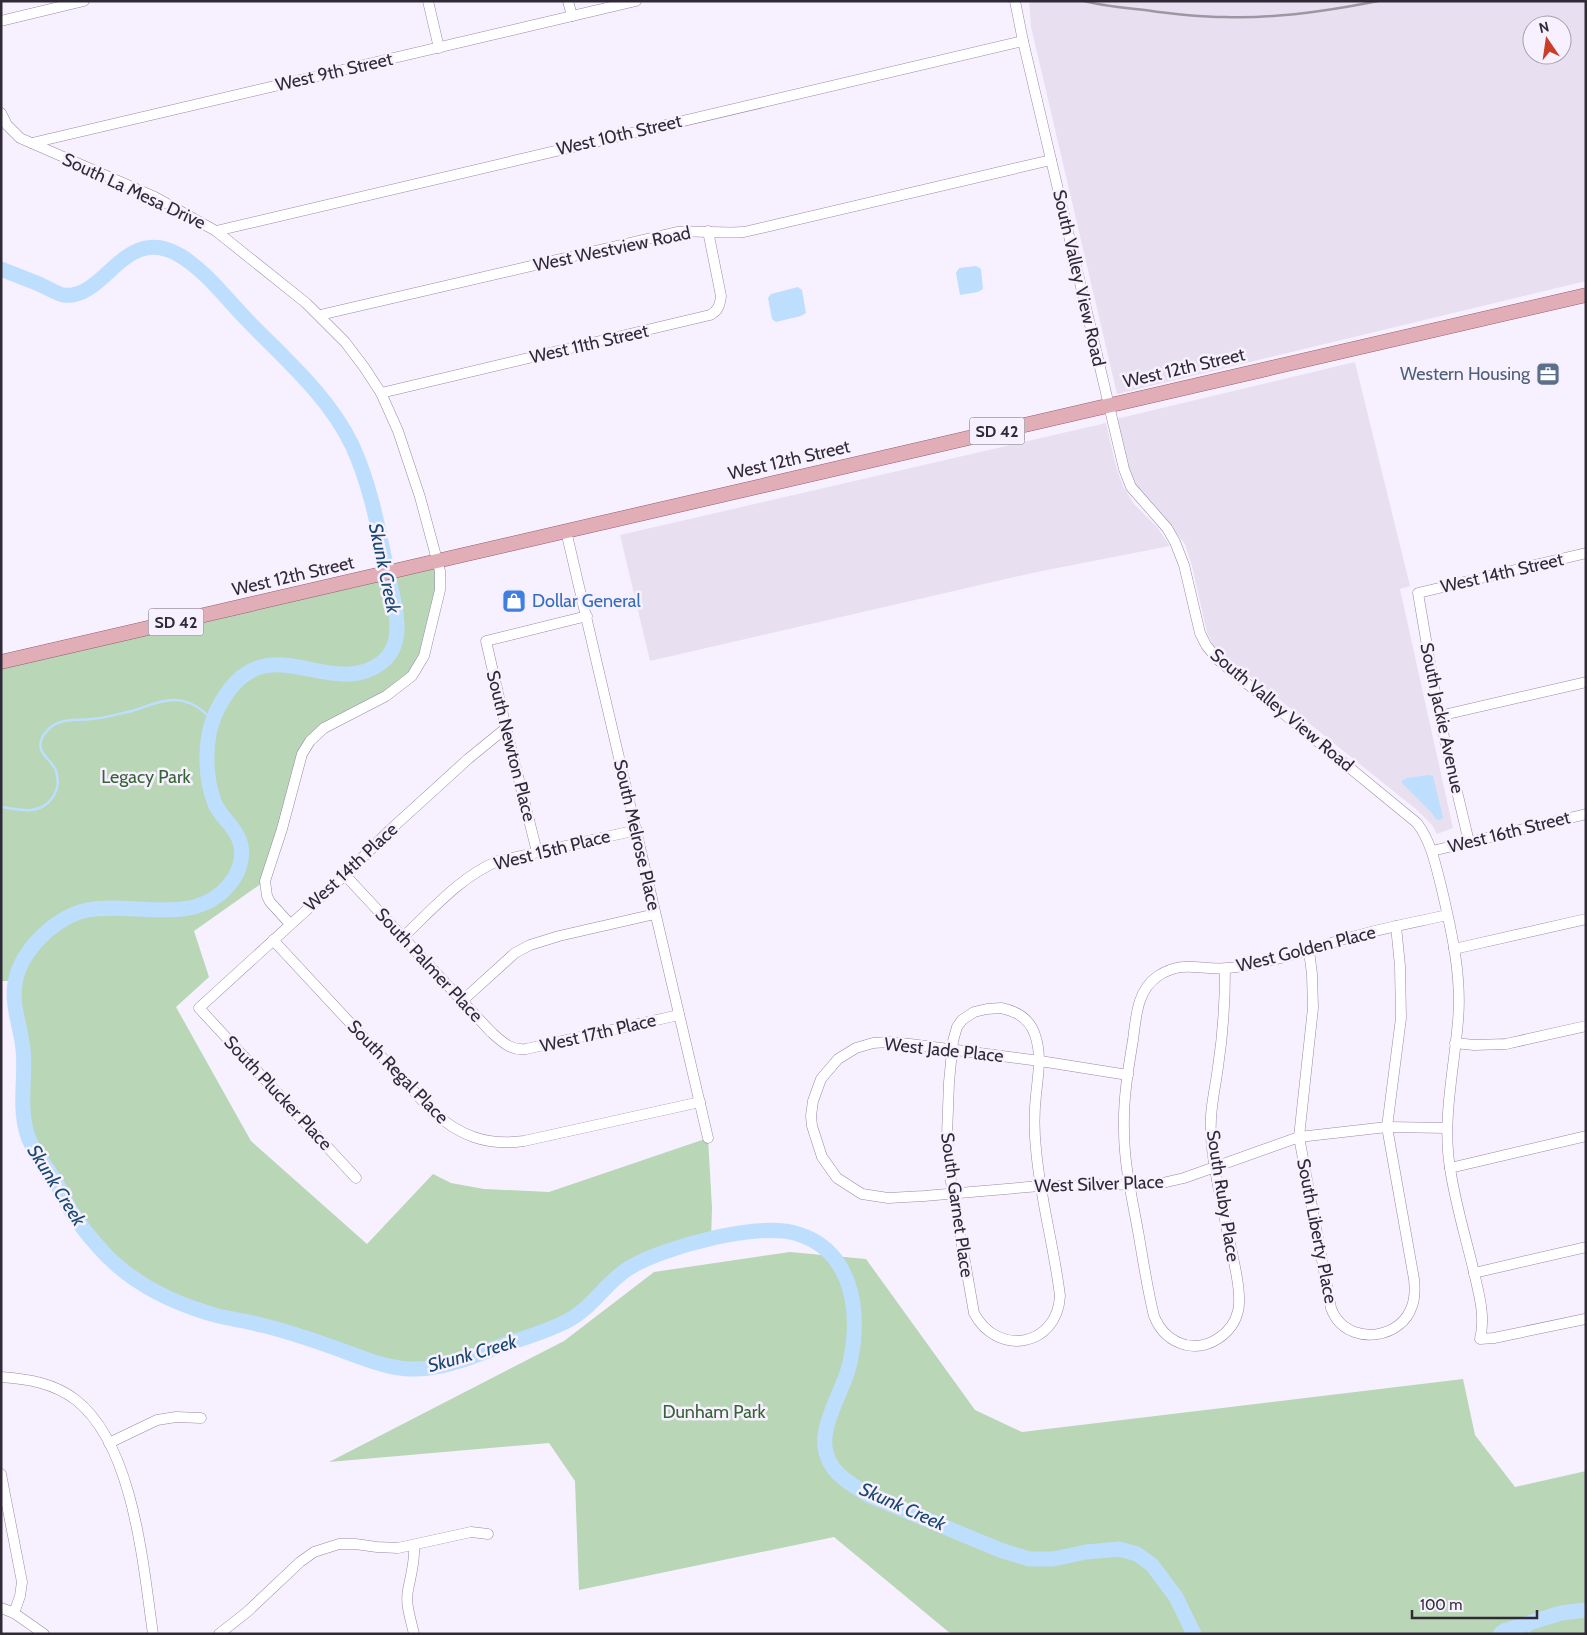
<svg xmlns="http://www.w3.org/2000/svg" width="1587" height="1635" font-family="Cabin,sans-serif">
	<style>
		.built { fill: #e8e0f1; fill-rule: evenodd }
		.green { fill: #b9d6b7 }
		.water { fill: #bedefd }
		.lines { fill: none; stroke-linecap: round; stroke-linejoin: round }
		.stream { stroke: #bedefd; stroke-width: 2.5 }
		.river { stroke: #bedefd; stroke-width: 15 }
		.minor-casing { stroke: #9889a9; stroke-width: 11 }
		.major-casing { stroke: #965c6c; stroke-width: 15 }
		.minor { stroke: #fff; stroke-width: 10 }
		.major { stroke: #e1aeb8; stroke-width: 14 }
		.rail { stroke: #9d97a4; stroke-width: 2.5 }
		.labels { text-anchor: middle; stroke-width: 5; stroke-linejoin: round; paint-order: stroke }
		.shield { fill: #f7f1ff; stroke: #6c6572; stroke-width: 1 }
		.shield-label { font-size: 16px; font-weight: bold; fill: #302936 }
		.street-label { font-size: 18px; fill: #302936; stroke: #f7f1ff }
		.service-label { font-size: 18px; fill: #4e5e75; stroke: #f7f1ff; text-anchor: end }
		.shop-label { font-size: 18px; fill: #366cbe; stroke: #f7f1ff; text-anchor: start }
		.park-label { font-size: 18px; fill: #386337; stroke: #f7f1ff }
		.water-label { font-size: 19px; font-style: italic; fill: #18486f; stroke: #f7f1ff }
	</style>
	<rect width="100%" height="100%" fill="#f7f1ff"/>
	<g class="built">
		<path d="M1029 1H1586V281L1117 394 1031 27ZM1532 25H1562V55H1532Z"/>
		<path d="M1355 362 1410 586 1400 589 1453 828 1437 834 1432 825 1417 810 1215 648 1207 633 1192 566 1185 544 1130 478 1116 419Z"/>
		<path d="M1106 423 1117 470 1123 486 1134 504 1157 527 1170 546 1037 572 650 661 620 535Z"/>
	</g>
	<g class="green">
		<path d="M437 561 440 590 424 656 412 676 315 736 297 768 265 881 194 931 209 977 176 1007 251 1141 367 1244 433 1174 451 1183 484 1189 549 1192 708 1138 712 1208 711 1240 658 1253 625 1270 603 1289 587 1310 562 1324 465 1359 431 1368 400 1369 371 1362 266 1326 213 1315 164 1298 136 1281 100 1249 72 1212 53 1177 28 1139 22 1095 24 1059 15 981H1V662Z"/>
		<path d="M790 1252 866 1259 975 1410 1022 1432 1463 1379 1475 1435 1515 1487 1586 1471V1634H951L834 1537 579 1590 575 1481 549 1443 329 1462 564 1341 654 1272Z"/>
	</g>
	<g class="water">
		<path d="M976 266 981 269 983 289 978 292 960 295 956 273 959 268Z"/>
		<path d="M798 287 802 290 806 313 801 316 776 322 772 319 768 298 771 294Z"/>
		<path d="M1429 775 1433 776 1443 818 1440 820 1436 819 1432 813 1402 783V781L1407 778Z"/>
	</g>
	<g class="lines">
		<g class="stream">
			<path d="M1 807C11 808 22 811 31 810 51 808 62 789 56 771 53 762 44 758 41 749 39 743 42 736 46 732 58 717 75 721 91 719 105 718 119 714 132 711 146 707 159 700 173 700 190 700 201 708 212 720"/>
			<path d="M1528 1634 1535 1621"/>
		</g>
		<g class="river">
			<path d="M1 269C14 274 26 279 39 284 41 285 61 295 63 295 106 301 124 221 181 256 208 273 227 300 249 322 286 360 329 397 352 445 371 486 379 532 388 575 394 603 408 643 381 663 327 703 262 616 216 712 204 738 204 776 215 804 221 817 232 824 238 837 246 853 240 873 228 886 193 927 134 901 87 910 70 914 54 924 41 937 29 949 18 965 15 983 11 1004 21 1028 23 1049 26 1076 19 1103 26 1130 30 1148 42 1160 52 1176 60 1187 64 1200 71 1211 78 1222 87 1234 96 1244 125 1279 165 1300 208 1313 225 1319 244 1320 261 1325 287 1331 313 1340 338 1349 368 1360 396 1373 429 1368 455 1365 481 1353 506 1344 527 1337 549 1331 569 1320 593 1307 606 1282 629 1268 663 1247 760 1221 798 1234 856 1252 862 1320 848 1370 841 1393 822 1424 825 1447 828 1472 848 1482 868 1495L1000 1550 1029 1559H1053L1086 1552 1119 1549 1137 1554 1152 1565 1176 1597 1194 1634"/>
			<path d="M1500 1634 1504 1631 1561 1613 1586 1610"/>
		</g>
		<g class="minor-casing">
			<g id="minor">
				<path d="M428 1 439 48"/>
				<path d="M568 1 572 16"/>
				<path d="M1015 1 1023 41 1124 469 1131 487 1167 528 1175 542 1184 565 1200 633 1206 645 1217 659 1417 823C1432 843 1436 867 1442 890 1452 933 1462 977 1458 1021 1454 1070 1442 1120 1450 1168 1455 1202 1465 1235 1473 1268 1478 1291 1486 1315 1480 1339L1494 1338 1585 1319"/>
				<path d="M1 21 84 1"/>
				<path d="M1 113 7 125 20 138 155 197 216 231 306 303 345 342 364 367 381 393 398 431 420 497 440 571V590L424 656 412 676 386 696 324 728 310 741 302 754 282 829 265 881 267 896 270 902 290 924"/>
				<path d="M32 143 636 1"/>
				<path d="M216 231 1023 41"/>
				<path d="M320 315 677 232C700 230 721 234 744 232L1051 160"/>
				<path d="M381 393 710 315C718 311 720 305 721 296L708 231"/>
				<path d="M566 531 708 1138"/>
				<path d="M1439 716 1586 682"/>
				<path d="M1469 842 1439 716 1418 593 1586 553"/>
				<path d="M1432 851 1586 814"/>
				<path d="M537 852 506 728 486 641 587 616"/>
				<path d="M345 875 491 1032C502 1042 511 1051 526 1049L679 1015"/>
				<path d="M403 937C432 910 461 876 498 861L637 830"/>
				<path d="M273 940 432 1111C460 1136 486 1146 524 1141L700 1102"/>
				<path d="M1454 949 1586 919"/>
				<path d="M1309 951 1312 974 1313 1008 1299 1137 1331 1308C1332 1311 1334 1315 1336 1318 1355 1345 1402 1338 1412 1306 1415 1298 1415 1288 1414 1279L1387 1127 1401 1018 1400 966 1396 926"/>
				<path d="M1225 969C1225 1002 1223 1034 1218 1067 1215 1090 1209 1112 1211 1135 1212 1165 1221 1196 1226 1225 1230 1246 1243 1292 1238 1311 1233 1333 1209 1350 1186 1345 1170 1341 1160 1331 1154 1316 1147 1288 1143 1259 1138 1231 1132 1198 1124 1164 1124 1130 1123 1100 1128 1070 1133 1040 1136 1017 1137 990 1158 976 1183 959 1201 971 1228 968 1271 964 1311 948 1352 937 1383 928 1416 922 1447 915"/>
				<path d="M462 1001 515 953 530 945 559 936 655 914"/>
				<path d="M1001 1008C1016 1011 1030 1019 1035 1035 1042 1055 1038 1075 1036 1095 1034 1113 1034 1131 1036 1149 1040 1198 1054 1246 1060 1296 1057 1347 997 1357 974 1313L951 1182 947 1135 949 1082 953 1041 957 1027 962 1020 974 1012 987 1009Z"/>
				<path d="M1455 1043 1474 1045 1506 1044 1586 1026"/>
				<path d="M1128 1075 1040 1061 910 1044 888 1042 873 1043 856 1048 838 1059 821 1079 813 1101 811 1116 812 1126 822 1157 837 1178 862 1194 888 1198 924 1196 1040 1186 1158 1184 1184 1178 1299 1137 1387 1127 1447 1128"/>
				<path d="M1450 1168 1586 1136"/>
				<path d="M356 1178 199 1008 345 875 390 830 468 759 506 728"/>
				<path d="M1474 1273 1586 1247"/>
				<path d="M1 1377C28 1379 54 1383 76 1400 134 1446 143 1565 153 1634"/>
				<path d="M109 1443 157 1420 176 1417 201 1418"/>
				<path d="M1 1474 22 1582 20 1596 14 1613"/>
				<path d="M414 1546C415 1562 411 1574 408 1590 405 1604 411 1620 414 1634"/>
				<path d="M1 1608 14 1613 44 1634"/>
				<path d="M219 1634 247 1612 300 1562 314 1552 339 1544H355L377 1547 398 1548 471 1532 488 1534"/>
			</g>
		</g>
		<g class="major-casing">
			<path id="major" d="M1 662 1586 295"/>
		</g>
		<use href="#minor" class="minor"/>
		<use href="#major" class="major"/>
		<path class="rail" d="M1084 1C1104 6 1124 8 1145 10 1172 14 1198 17 1225 17 1276 19 1328 11 1378 1"/>
	</g>
	<defs>
		<g id="office-square" transform="scale(1.25)"><rect x="-9" y="-9" width="18" height="18" rx="4" fill="#5c6f8a" stroke="#f7f1ff"/><path d="M-6-3h4V-5.5h4V-3h4V5H-6ZM-1-4.5V-3h2v-1.5ZM-6 0V1H6V0Z" fill="#fff"/></g>
		<g id="shop-square" transform="scale(1.25)"><rect x="-9" y="-9" width="18" height="18" rx="4" fill="#3f7fe0" stroke="#f7f1ff"/><path d="M-5-2.5h2.3a2.7 3.5 0 0 1 5.4 0H5L5.5 6h-11ZM-1.5-2.5h3a1.5 2.3 0 0 0-3 0Z" fill="#fff"/></g>
	</defs>
	<g fill-rule="evenodd">
		<use href="#office-square" x="1548" y="374"/>
		<use href="#shop-square" x="514" y="601"/>
	</g>
	<g class="labels">
		<g class="shield">
			<rect x="969.5" y="417.5" width="55" height="27" rx="4"/>
			<rect x="148.5" y="608.5" width="55" height="27" rx="4"/>
		</g>
		<g class="shield-label">
			<text x="997" y="437">SD 42</text>
			<text x="176" y="628">SD 42</text>
		</g>
		<g class="street-label">
			<text transform="translate(334 72) rotate(-13)" y="6">West 9th Street</text>
			<text transform="translate(619 135) rotate(-13)" y="6">West 10th Street</text>
			<text transform="translate(134 191) rotate(25)" y="6">South La Mesa Drive</text>
			<text transform="translate(612 249) rotate(-12)" y="6">West Westview Road</text>
			<text transform="translate(1079 278) rotate(77)" y="6">South Valley View Road</text>
			<text transform="translate(589 344) rotate(-13)" y="6">West 11th Street</text>
			<text transform="translate(1184 368) rotate(-13)" y="6">West 12th Street</text>
			<text transform="translate(789 460) rotate(-13)" y="6">West 12th Street</text>
			<text transform="translate(1502 573) rotate(-13)" y="6">West 14th Street</text>
			<text transform="translate(293 576) rotate(-13)" y="6">West 12th Street</text>
			<text transform="translate(1282 710) rotate(40)" y="6">South Valley View Road</text>
			<text transform="translate(1442 718) rotate(78)" y="6">South Jackie Avenue</text>
			<text transform="translate(511 746) rotate(76)" y="6">South Newton Place</text>
			<text transform="translate(1509 832) rotate(-14)" y="6">West 16th Street</text>
			<text transform="translate(637 835) rotate(77)" y="6">South Melrose Place</text>
			<text transform="translate(552 850) rotate(-14)" y="6">West 15th Place</text>
			<text transform="translate(351 867) rotate(-43)" y="6">West 14th Place</text>
			<text transform="translate(1306 949) rotate(-14)" y="6">West Golden Place</text>
			<text transform="translate(429 965) rotate(47)" y="6">South Palmer Place</text>
			<text transform="translate(598 1033) rotate(-13)" y="6">West 17th Place</text>
			<text transform="translate(944 1050) rotate(6)" y="6">West Jade Place</text>
			<text transform="translate(398 1072) rotate(46)" y="6">South Regal Place</text>
			<text transform="translate(278 1093) rotate(47)" y="6">South Plucker Place</text>
			<text transform="translate(1099 1184) rotate(-2)" y="6">West Silver Place</text>
			<text transform="translate(1223 1196) rotate(81)" y="6">South Ruby Place</text>
			<text transform="translate(957 1205) rotate(82)" y="6">South Garnet Place</text>
			<text transform="translate(1317 1231) rotate(79)" y="6">South Liberty Place</text>
		</g>
		<g class="service-label">
			<text x="1530" y="380">Western Housing</text>
		</g>
		<g class="shop-label">
			<text x="532" y="607">Dollar General</text>
		</g>
		<g class="park-label">
			<text x="146" y="783">Legacy Park</text>
			<text x="714" y="1418">Dunham Park</text>
		</g>
		<g class="water-label">
			<text transform="translate(385 568) rotate(78)" y="7">Skunk Creek</text>
			<text transform="translate(57 1185) rotate(58)" y="7">Skunk Creek</text>
			<text transform="translate(472 1353) rotate(-16)" y="7">Skunk Creek</text>
			<text transform="translate(903 1506) rotate(24)" y="7">Skunk Creek</text>
		</g>
	</g>
	<rect width="1587" height="1635" fill="none" stroke="#302936" stroke-width="5"/>
	<g transform="translate(1547 40) rotate(347)"><circle r="24" fill="#f7f1ff" stroke="#a7a1af"/>
	<path d="M0-4L9 19L0 12L-9 19Z" fill="#ca3e28"/>
	<text y="-8" font-size="14" font-weight="bold" text-anchor="middle" fill="#302936">N</text>
	</g>
	<path d="M1412 1610v8h125v-8" fill="none" stroke="#302936" stroke-width="2.5"/>
	<text x="1420" y="1610" font-size="15" fill="#302936" stroke="#f7f1ff" stroke-width="4" paint-order="stroke">100 m</text>
</svg>
